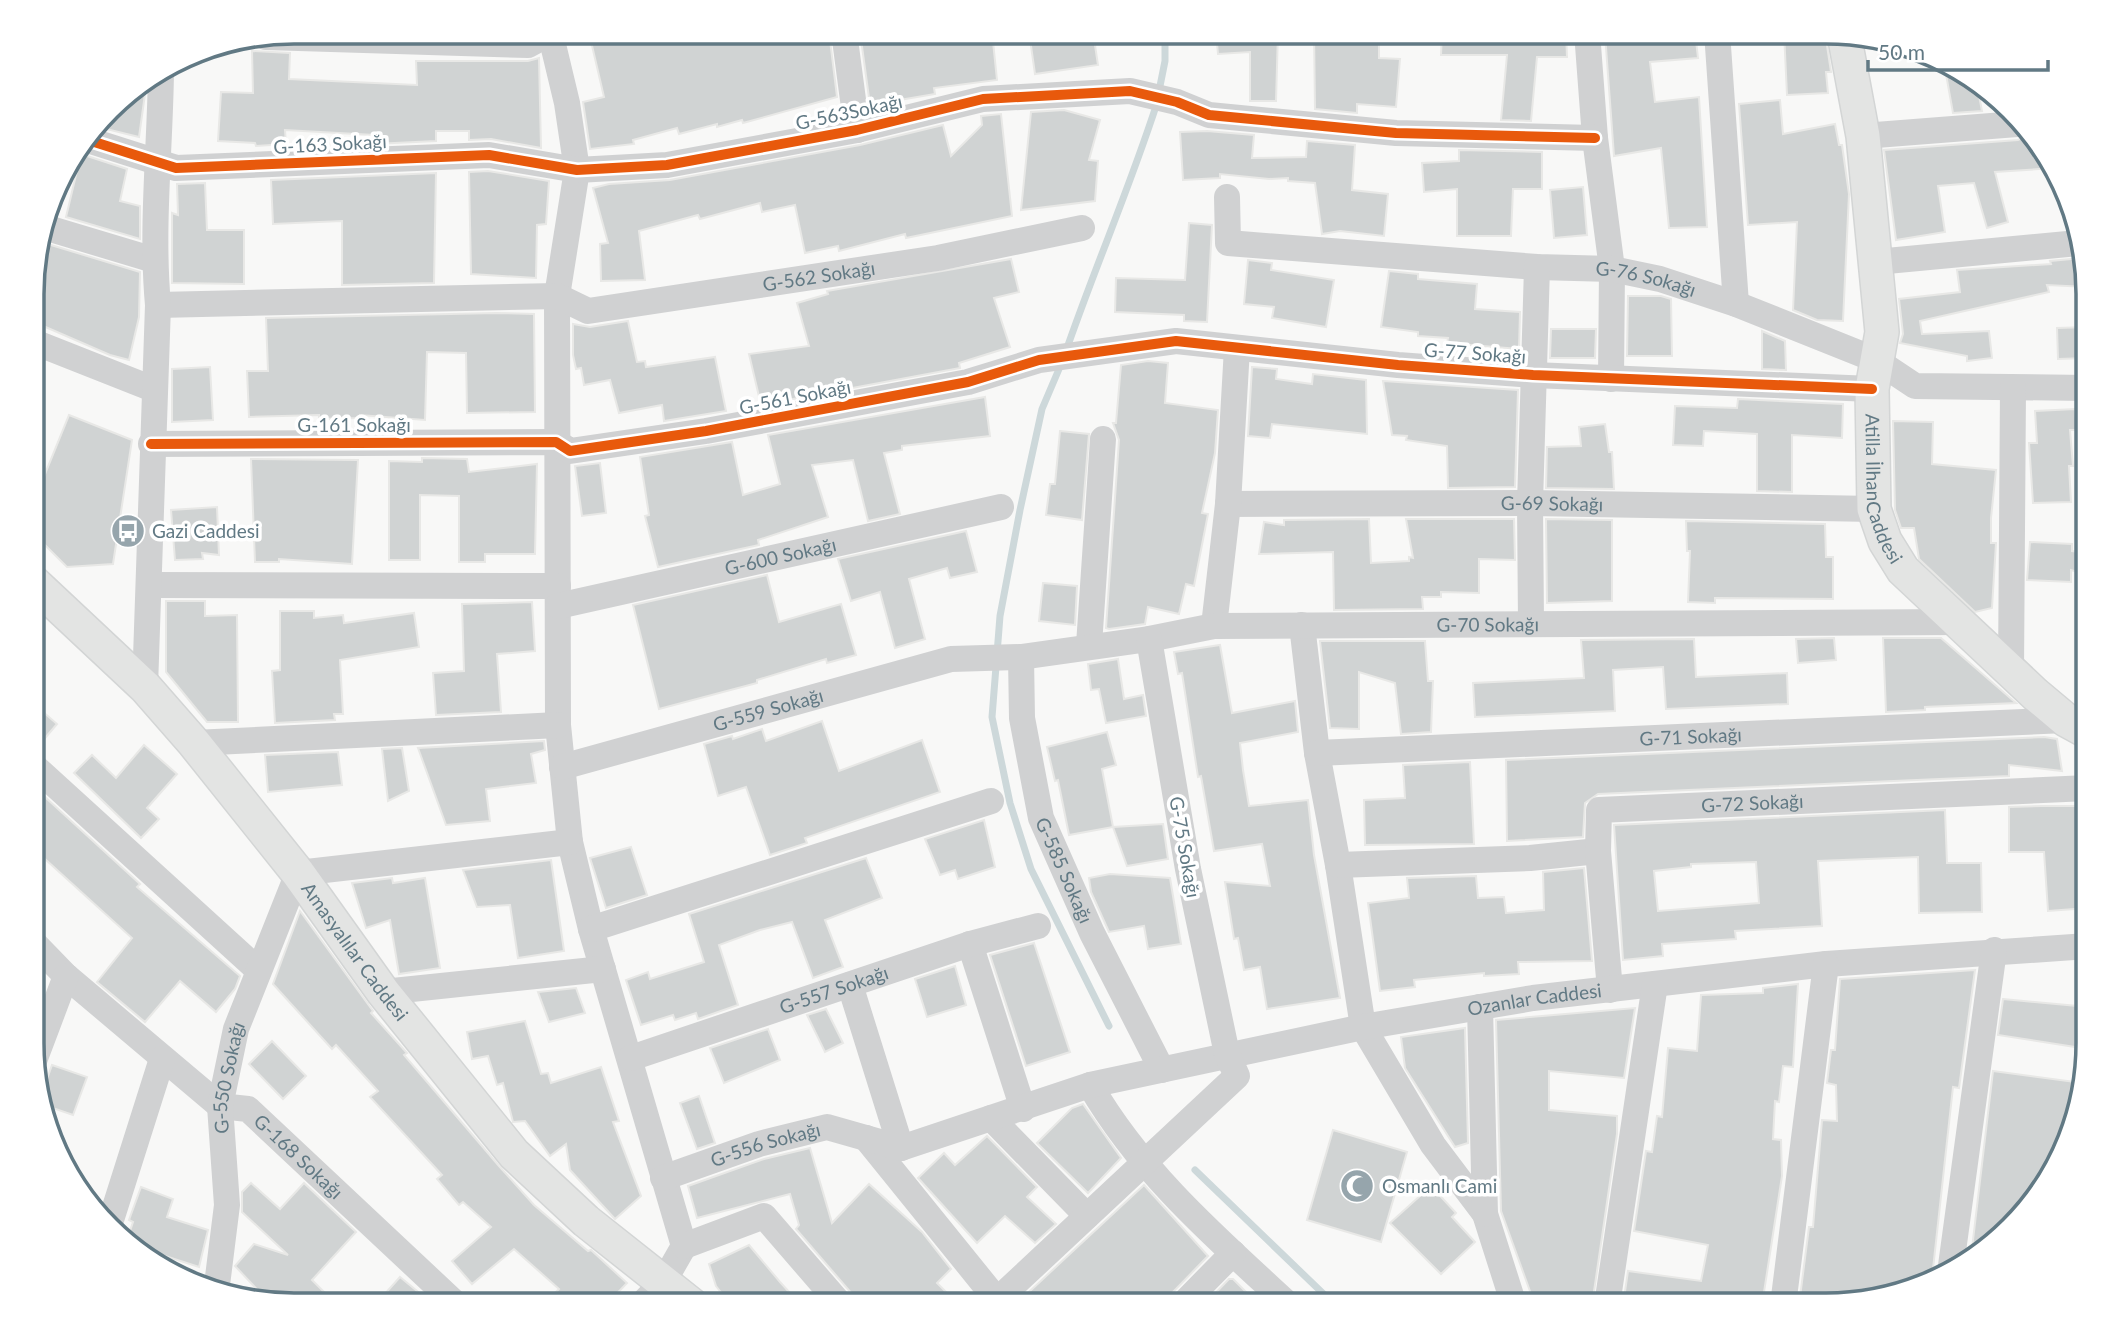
<svg xmlns="http://www.w3.org/2000/svg" width="2120" height="1337" font-family="Lato,sans-serif">
	<style>
		.lines { fill: none; stroke-linecap: round; stroke-linejoin: round }
		.stream { stroke: #cdd8da; stroke-width: 7 }
		.building { fill: #d0d3d3; stroke: #e8e8e6; stroke-width: 2; fill-rule: evenodd }
		.major-casing { stroke: #d3d5d5; stroke-width: 36 }
		.minor { stroke: #d0d1d2; stroke-width: 26 }
		.major { stroke: #e3e4e3; stroke-width: 33 }
		.cycleway-casing { stroke: #fff; stroke-width: 15 }
		.cycleway { stroke: #e8590c; stroke-width: 10 }
		.labels { text-anchor: middle; stroke-width: 7; stroke-linejoin: round; paint-order: stroke }
		.street-label { font-size: 19px; fill: #617984; stroke: #fff }
		.poi-label { font-size: 19px; fill: #617984; stroke: #fff; text-anchor: start }
		.rim { fill: none; stroke: #617984; stroke-width: 3.5 }
	</style>
	<rect width="100%" height="100%" fill="#f8f8f7"/>
	<g class="lines">
		<g class="stream">
			<path d="M1159 91 1165 61V32"/>
			<path d="M1066 351C1095 267 1130 187 1157 103"/>
			<path d="M1062 362 1042 409 1020 510 1000 616 992 717 1010 803 1031 869 1109 1026"/>
			<path d="M1195 1170 1335 1305"/>
		</g>
	</g>
	<g class="building">
		<path d="M611 32H829L837 97 743 123 742 120 717 127V124L679 134 677 128 633 140 634 144 590 149 583 102 604 97 590 37Z"/>
		<path d="M860 32H992L997 80 934 88 935 94 870 105Z"/>
		<path d="M1029 32H1093L1098 65 1035 74Z"/>
		<path d="M1216 32H1278L1276 101H1250V52L1218 54Z"/>
		<path d="M1314 32H1379V58L1400 59 1396 107 1357 104V113L1315 109Z"/>
		<path d="M1442 32H1566L1567 57H1537L1531 121 1501 120 1507 55H1441Z"/>
		<path d="M1629 32H1695L1698 58 1650 62 1655 102 1699 97 1707 227 1669 228 1661 148 1614 156 1605 34Z"/>
		<path d="M1784 32H1825L1831 72H1826L1828 93 1787 95Z"/>
		<path d="M252 51 290 53 289 79 417 85 416 61H528L539 58 541 148 491 139 469 140V131H436V141L374 144V135L285 130 286 144 256 146 255 143 218 141 221 92 253 93Z"/>
		<path d="M1944 63 1976 80 1982 111 1953 113Z"/>
		<path d="M130 91 145 94 139 137 98 127 121 97Z"/>
		<path d="M1780 100 1783 134 1835 124 1839 145H1842L1849 194 1843 321 1817 320 1793 310 1797 222 1748 225 1739 104Z"/>
		<path d="M1064 110 1100 120 1089 160 1098 161 1095 201 1021 210 1031 112Z"/>
		<path d="M1001 114 1012 216 906 238 905 234 839 251 838 246 805 253 795 205 762 212 760 203 700 219 698 215 639 231 645 280 601 281 600 244 608 243 593 188 609 184 670 180 860 145 943 125 951 156 982 125 981 116Z"/>
		<path d="M1207 131 1254 135 1252 158 1306 157 1307 141 1355 145 1352 190 1388 194 1384 236 1340 231 1322 234 1315 183 1288 181V178L1269 179 1220 174V178L1183 180 1180 132Z"/>
		<path d="M2028 135 2055 168 1995 172 2008 222 1987 228 1974 183 1938 186 1945 232 1896 240 1884 150 2018 140Z"/>
		<path d="M1459 150 1542 152V189H1513L1511 236H1457V189L1424 192 1422 163 1459 161Z"/>
		<path d="M81 154 127 169 120 201 140 206V239L66 217Z"/>
		<path d="M488 171 549 181 546 224 537 225 536 278 471 274 469 172Z"/>
		<path d="M436 173 434 283 342 285V221L273 224 271 180Z"/>
		<path d="M205 183 207 230H244V284L172 283V213L178 215 177 184Z"/>
		<path d="M1583 187 1587 235 1554 238 1550 190Z"/>
		<path d="M1189 223 1212 225 1207 322 1184 321V315L1115 312 1116 278 1185 280Z"/>
		<path d="M41 242 140 272 139 317 129 360 110 355 34 322V264Z"/>
		<path d="M2082 258 2087 287 2047 285 2049 292 1920 321 1922 334 1989 331 1992 358 1967 361V356L1900 343 1903 334 1899 299 1960 292 1957 270 2051 264 2050 261Z"/>
		<path d="M1011 259 1019 292 994 298 1010 347 959 363 960 368 761 405 749 354 809 346 797 303 828 294 827 291Z"/>
		<path d="M1248 260 1272 263 1271 270 1334 280 1326 327 1272 318 1274 307 1244 304Z"/>
		<path d="M1389 271 1418 274V279L1477 284 1475 309 1520 312 1519 349 1447 343 1448 338 1418 336V332L1381 327Z"/>
		<path d="M1628 296H1661L1671 299 1672 356H1627Z"/>
		<path d="M496 313 534 314 535 412 467 413 466 353 427 352 425 420 360 415V418L319 419V415L249 417 247 371H268L266 318Z"/>
		<path d="M628 321 637 362 645 361 646 367 715 357 726 411 664 421 662 405 619 413 610 380 584 385 581 368 576 369 573 355V324L590 327Z"/>
		<path d="M2088 327V358L2058 359 2057 328Z"/>
		<path d="M1551 329H1596L1595 358H1550Z"/>
		<path d="M1762 331 1785 341 1786 370 1762 369Z"/>
		<path d="M1148 361 1168 363 1165 403 1218 410 1215 453 1202 513 1208 514 1194 586 1186 584 1179 614 1148 607 1145 624 1109 629 1106 628 1119 440 1113 423H1116L1121 365Z"/>
		<path d="M210 367 213 420 172 422V369Z"/>
		<path d="M1252 367 1277 369 1276 379 1312 384 1313 374 1366 380 1367 434 1272 424 1270 438 1248 436Z"/>
		<path d="M1383 381 1518 390 1515 487 1448 488 1447 446 1406 440 1407 436 1392 435Z"/>
		<path d="M985 397 990 436 902 446V450L884 453 900 514 868 521 853 460 812 465 828 517 758 540 759 545 658 567 645 516 649 515 640 457 732 442 743 495 780 484 768 435Z"/>
		<path d="M1738 399 1843 404 1842 438 1792 435V492L1757 491V434L1704 431 1703 446 1673 445 1675 406 1737 408Z"/>
		<path d="M2075 409 2077 430H2070L2073 466H2069L2071 502 2033 503 2029 443H2037L2035 411Z"/>
		<path d="M69 415 132 440 113 564 67 567 34 534V501Z"/>
		<path d="M1893 421 1933 422 1932 464 1996 470 1991 518V543H1996L1992 608 1975 612 1919 559 1914 528H1901L1895 510Z"/>
		<path d="M1605 424 1609 452H1612L1614 489 1546 488 1547 447 1581 446 1579 427Z"/>
		<path d="M1060 431 1089 434 1082 520 1046 515 1050 484H1055Z"/>
		<path d="M422 458 467 459 469 472 537 464 535 554H485V562H459V496L420 495V560H389V461L422 462Z"/>
		<path d="M251 459 358 460 352 564 279 559V562H255Z"/>
		<path d="M600 463 606 513 582 516 575 466Z"/>
		<path d="M217 507 219 555 202 553 203 559 175 560 171 510Z"/>
		<path d="M1369 519 1371 563 1409 561V557L1413 558 1406 519H1514L1515 560 1479 559V593L1441 592V597H1422L1423 609 1334 610 1333 552 1259 554 1264 522 1284 525V520Z"/>
		<path d="M1546 519 1612 520V601L1547 603Z"/>
		<path d="M1686 521 1825 524 1826 557H1833V599L1715 598V603L1688 602 1690 551H1687Z"/>
		<path d="M966 531 977 572 950 578 947 568 909 579 925 639 895 648 880 592 851 601 838 559Z"/>
		<path d="M2030 542 2072 544V551L2088 553V575L2071 570V582L2027 580Z"/>
		<path d="M767 575 779 622 841 604 856 655 827 663 826 659 757 680V683L659 709 633 605Z"/>
		<path d="M1043 583 1077 586 1075 625 1039 621Z"/>
		<path d="M166 601H205V616L237 615 238 722H207L166 672Z"/>
		<path d="M532 602 535 651 497 654 501 712 436 715 433 673 464 671 462 604Z"/>
		<path d="M280 611H314V618L343 615 344 623 414 613 419 647 340 660 343 714H334L335 720 275 723 272 671 280 670Z"/>
		<path d="M1834 638 1836 660 1798 663 1796 639Z"/>
		<path d="M1883 638H1941L2016 703 1925 707V710L1886 712Z"/>
		<path d="M1694 639 1696 677 1787 673 1788 704 1666 709 1663 667 1613 670 1615 711 1475 717 1473 683 1584 678 1581 640Z"/>
		<path d="M1320 641H1425L1428 681H1433L1431 732 1401 734 1395 683 1359 672V729L1330 728Z"/>
		<path d="M1220 645 1232 713 1295 701 1298 732 1240 743 1243 770 1249 806 1308 800 1314 855 1340 998 1267 1009 1260 967 1244 970 1238 938 1234 939 1225 882 1270 886 1262 844 1214 851 1201 776 1198 777 1182 673 1178 674 1174 652Z"/>
		<path d="M1118 659 1124 699 1143 695 1146 716 1106 723 1099 689 1091 690 1088 664Z"/>
		<path d="M34 704 57 724 34 751Z"/>
		<path d="M822 721 839 771 922 740 940 792 805 838 807 843 770 855 746 787 718 796 704 744 732 736 733 739 762 729 766 741Z"/>
		<path d="M1107 732 1116 765 1102 769 1113 827 1069 835 1058 780 1055 781 1047 747Z"/>
		<path d="M2044 737 2057 739 2062 771 2009 765V776L1598 794 1585 803 1583 837 1507 841 1506 760Z"/>
		<path d="M544 741 545 750 531 754 536 783 486 789 490 821 446 825 418 748Z"/>
		<path d="M144 745 177 774 147 808 159 819 141 838 74 773 92 755 116 778Z"/>
		<path d="M402 748 409 791 388 801 382 749Z"/>
		<path d="M338 752 342 785 268 792 265 755Z"/>
		<path d="M1470 762 1474 844 1365 845 1364 800 1405 798 1403 765Z"/>
		<path d="M34 787 140 884 137 887 240 976 235 989 216 1012 180 981 145 1022 97 982 132 938 34 849Z"/>
		<path d="M2042 806H2088V908L2048 911 2044 852H2009V807Z"/>
		<path d="M1945 810 1947 863H1981L1982 912 1919 913 1918 857 1818 861 1822 926 1735 931 1736 939 1662 944 1663 956 1623 960 1614 825ZM1756 862 1759 903 1658 911 1654 871 1691 867V864Z"/>
		<path d="M984 820 995 867 958 879 955 870 940 875 925 839Z"/>
		<path d="M1163 824 1168 859 1127 866 1113 827Z"/>
		<path d="M631 847 647 895 606 908 590 858Z"/>
		<path d="M866 858 882 898 825 920 843 967 813 978 792 922 760 930 719 945 738 1005 698 1019 696 1013 675 1020 673 1015 641 1025 626 980 648 972 650 979 704 962 689 914Z"/>
		<path d="M551 860 564 951 518 958 510 905 477 907 463 870Z"/>
		<path d="M1584 868 1592 961 1518 962 1519 974 1484 976V973L1414 980 1415 987 1380 991 1368 903 1409 898 1407 878 1476 876 1478 898 1504 897 1506 913 1544 910 1543 872Z"/>
		<path d="M1110 874 1170 878 1181 944 1148 949 1144 926 1109 932 1091 892 1089 878Z"/>
		<path d="M392 878 393 883 425 878 440 968 399 974 390 920 366 928 352 883Z"/>
		<path d="M300 911 373 1011 371 1013 407 1053 404 1055 499 1166 534 1205 588 1251 591 1250 627 1283 606 1305H543L559 1289 514 1249 472 1284 452 1261 491 1227 463 1202 459 1205 437 1179 442 1175 370 1097 378 1091 336 1045 332 1049 273 984Z"/>
		<path d="M1034 943 1070 1052 1026 1066 990 955Z"/>
		<path d="M955 966 966 1005 927 1017 915 979Z"/>
		<path d="M1975 970 1959 1088 1953 1087 1932 1278 1843 1305H1806L1807 1299 1800 1297 1809 1227H1813L1822 1120 1837 1121 1836 1085 1827 1083 1831 1050H1835L1840 979Z"/>
		<path d="M1798 984 1793 1067 1783 1066 1779 1102 1775 1101 1773 1139 1781 1140 1782 1176 1762 1305H1623L1628 1271 1701 1281 1708 1245 1634 1231 1646 1151 1652 1152 1657 1116 1662 1117 1668 1048 1697 1051 1701 995 1763 993V988Z"/>
		<path d="M576 988 585 1013 549 1022 538 992Z"/>
		<path d="M2003 999 2088 1007V1049L1998 1035Z"/>
		<path d="M1635 1008 1624 1078 1549 1071V1110L1617 1116V1134L1592 1305H1535L1501 1211 1496 1020Z"/>
		<path d="M826 1009 843 1043 825 1052 807 1015Z"/>
		<path d="M525 1021 541 1074 548 1073 551 1083 601 1067 619 1121 613 1122 641 1196 615 1219 570 1170 566 1144 550 1156 525 1121 513 1122 503 1083 497 1085 488 1056 472 1059 467 1032Z"/>
		<path d="M1465 1028 1468 1143 1455 1147 1405 1068 1401 1037Z"/>
		<path d="M768 1029 780 1060 724 1083 710 1048Z"/>
		<path d="M272 1041 306 1076 283 1099 249 1064Z"/>
		<path d="M52 1065 87 1077 73 1115 44 1105 41 1096Z"/>
		<path d="M1993 1071 2083 1083 2075 1127 2045 1189 1971 1257Z"/>
		<path d="M699 1096 715 1143 697 1149 680 1103Z"/>
		<path d="M1083 1104 1121 1158 1088 1193 1037 1143 1072 1108Z"/>
		<path d="M1333 1130 1407 1152 1381 1242 1307 1220Z"/>
		<path d="M987 1136 1037 1187 1027 1197 1056 1224 1035 1243 1005 1216 977 1243 918 1178 944 1153 955 1165Z"/>
		<path d="M810 1148 832 1223 869 1184 922 1232 951 1269 937 1283 959 1305H856L853 1295 796 1229 799 1225 790 1194 697 1218 688 1186 764 1159Z"/>
		<path d="M251 1183 280 1209 304 1183 356 1232 312 1280 337 1305 293 1306 269 1302 235 1266 254 1244 288 1255 242 1212V1192Z"/>
		<path d="M1144 1185 1208 1256 1171 1294 1167 1305H1015Z"/>
		<path d="M1431 1186 1456 1213 1452 1217 1475 1242 1441 1274 1390 1223Z"/>
		<path d="M141 1187 173 1199 167 1217 208 1230 199 1267 156 1253 152 1264 127 1240 133 1222 129 1220Z"/>
		<path d="M749 1245 780 1282 801 1305H731L716 1286 709 1264Z"/>
		<path d="M400 1277 434 1305H375Z"/>
		<path d="M1229 1279H1233L1259 1305H1204Z"/>
	</g>
	<g class="lines">
		<g class="major-casing">
			<g id="major">
				<path id="s13" d="M1844 34 1863 136 1882 332 1872 389 1874 509 1885 541 1903 570 2035 694 2066 720 2088 732"/>
				<path id="s14" d="M34 583 145 687 194 743 298 873 383 992 514 1154 586 1221 692 1305"/>
			</g>
		</g>
		<g class="minor">
			<path d="M550 32 567 103 577 170 557 296 558 725 570 842 591 929 684 1246 664 1281 641 1305"/>
			<path d="M844 32 857 130"/>
			<path d="M1587 32 1595 138 1612 269 1611 379"/>
			<path d="M1717 32 1736 304"/>
			<path d="M266 37 528 45 552 32"/>
			<path d="M1863 136 2017 124"/>
			<path d="M88 140 176 168 489 155 577 170 667 165 857 130 983 99 1130 91 1177 102 1209 115 1396 133 1595 138"/>
			<path id="s1" d="M1227 197 1228 243 1537 267 1612 269 1660 279 1736 304 1876 360 1915 386 2088 388"/>
			<path d="M44 227 154 260"/>
			<path d="M1876 262 2078 243"/>
			<path id="s2" d="M158 305 557 296 588 311 938 258 1082 228"/>
			<path d="M34 342 153 389"/>
			<path d="M151 444 556 442 570 451 706 431 968 382 1039 360 1176 341 1398 365 1533 375 1872 389"/>
			<path id="s3" d="M1228 504 1530 503 1874 509"/>
			<path d="M150 585 558 586"/>
			<path id="s4" d="M558 606 1001 507"/>
			<path d="M1531 623 1530 503 1537 267"/>
			<path d="M1302 625 1317 753 1338 865 1363 1027 1433 1145 1485 1214 1514 1305"/>
			<path d="M1214 626 1228 504 1237 348"/>
			<path d="M1089 645 1103 439"/>
			<path id="s5" d="M1021 657 1022 718 1041 818 1092 933 1162 1070"/>
			<path d="M2011 671 2013 388"/>
			<path d="M145 687 158 305C151 228 160 149 161 72"/>
			<path d="M194 743 558 725"/>
			<path id="s6" d="M1317 753 2066 720"/>
			<path d="M34 766 258 970"/>
			<path id="s7" d="M562 767 951 659 1021 657 1149 639 1214 626 1959 622"/>
			<path d="M1338 865 1530 858 1598 851"/>
			<path d="M591 929 991 801"/>
			<path id="s8" d="M34 943 66 976 220 1106 248 1109 457 1305"/>
			<path d="M970 944 1023 1109"/>
			<path d="M850 985 901 1148"/>
			<path id="s9" d="M1610 990 1598 851 1599 810 2088 788"/>
			<path d="M383 992 603 969"/>
			<path d="M1480 1007 1485 1214"/>
			<path id="s10" d="M631 1058 970 944 1038 926"/>
			<path d="M34 1061 66 976"/>
			<path d="M1090 1085C1140 1172 1216 1238 1289 1305"/>
			<path d="M991 1118 1087 1216"/>
			<path d="M866 1138 997 1300"/>
			<path id="s11" d="M663 1178 759 1144 827 1127 901 1148 1090 1085 1363 1027 1533 998 1826 964 2088 946"/>
			<path d="M110 1223 162 1059"/>
			<path d="M684 1246 764 1216 841 1305"/>
			<path d="M1950 1273 1994 950"/>
			<path id="s12" d="M216 1293 227 1205 220 1106 236 1029 298 873 570 842"/>
			<path d="M992 1305 1237 1076 1227 1054 1188 869 1149 639"/>
			<path d="M1182 1305 1233 1253"/>
			<path d="M1607 1305 1655 984"/>
			<path d="M1783 1305 1826 964"/>
		</g>
		<use href="#major" class="major"/>
		<g class="cycleway-casing">
			<g id="cycleway">
				<path d="M88 140 176 168 489 155 577 170 667 165 857 130 983 99 1130 91 1177 102 1209 115 1396 133 1595 138"/>
				<path d="M151 444 556 442 570 451 706 431 968 382 1039 360 1176 341 1398 365 1533 375 1872 389"/>
			</g>
		</g>
		<use href="#cycleway" class="cycleway"/>
	</g>
	<defs>
		<g id="bus-disc" transform="scale(1.75)"><circle r="9.5" fill="#96a5ac" stroke="#fff"/><path d="M-5-6H5V4H4V6H2V4H-2V6H-4V4H-5ZM-3.5-4V0h7V-4ZM-3.5 1.2v1.5H-2V1.2ZM2 1.2v1.5H3.5V1.2Z" fill="#fff"/></g>
		<g id="mosque-disc" transform="scale(1.75)"><circle r="9.5" fill="#96a5ac" stroke="#fff"/><path d="M3.5-4.9A6 6 0 1 0 3.5 4.9A5 5 0 1 1 3.5-4.9Z" fill="#fff"/></g>
	</defs>
	<g fill-rule="evenodd">
		<use href="#bus-disc" x="128" y="531"/>
		<use href="#mosque-disc" x="1357" y="1186"/>
	</g>
	<g class="labels">
		<g class="street-label">
			<text transform="translate(849 112) rotate(-12)" y="7">G-563Sokağı</text>
			<text transform="translate(330 144) rotate(-3)" y="7">G-163 Sokağı</text>
			<text dy="7" stroke="none"><textPath href="#s2" startOffset="667">G-562 Sokağı</textPath></text>
			<text dy="7" stroke="none"><textPath href="#s1" startOffset="466">G-76 Sokağı</textPath></text>
			<text transform="translate(1475 353) rotate(4)" y="7">G-77 Sokağı</text>
			<text transform="translate(795 397) rotate(-11)" y="7">G-561 Sokağı</text>
			<text x="354" y="432">G-161 Sokağı</text>
			<text dy="7" stroke="none"><textPath href="#s13" startOffset="460">Atilla İlhanCaddesi</textPath></text>
			<text dy="7" stroke="none"><textPath href="#s3" startOffset="324">G-69 Sokağı</textPath></text>
			<text dy="7" stroke="none"><textPath href="#s4" startOffset="228">G-600 Sokağı</textPath></text>
			<text dy="7" stroke="none"><textPath href="#s7" startOffset="943">G-70 Sokağı</textPath></text>
			<text dy="7" stroke="none"><textPath href="#s7" startOffset="214">G-559 Sokağı</textPath></text>
			<text dy="7" stroke="none"><textPath href="#s6" startOffset="374">G-71 Sokağı</textPath></text>
			<text dy="7" stroke="none"><textPath href="#s9" startOffset="334">G-72 Sokağı</textPath></text>
			<text transform="translate(1185 847) rotate(80)" y="7">G-75 Sokağı</text>
			<text dy="7" stroke="none"><textPath href="#s5" startOffset="220">G-585 Sokağı</textPath></text>
			<text dy="7" stroke="none"><textPath href="#s14" startOffset="490">Amasyalılar Caddesi</textPath></text>
			<text dy="7" stroke="none"><textPath href="#s10" startOffset="214">G-557 Sokağı</textPath></text>
			<text dy="7" stroke="none"><textPath href="#s11" startOffset="901">Ozanlar Caddesi</textPath></text>
			<text dy="7" stroke="none"><textPath href="#s12" startOffset="217">G-550 Sokağı</textPath></text>
			<text dy="7" stroke="none"><textPath href="#s11" startOffset="108">G-556 Sokağı</textPath></text>
			<text dy="7" stroke="none"><textPath href="#s8" startOffset="345">G-168 Sokağı</textPath></text>
		</g>
		<g class="poi-label">
			<text x="152" y="538">Gazi Caddesi</text>
			<text x="1382" y="1193">Osmanlı Cami</text>
		</g>
	</g>
	<path d="M0 0H2120V1337H0ZM294 44H1826A250 250 0 0 1 2076 294V1043A250 250 0 0 1 1826 1293H294A250 250 0 0 1 44 1043V294A250 250 0 0 1 294 44Z" fill="#fff" fill-rule="evenodd"/>
	<path class="rim" d="M294 44H1826A250 250 0 0 1 2076 294V1043A250 250 0 0 1 1826 1293H294A250 250 0 0 1 44 1043V294A250 250 0 0 1 294 44Z"/>
	<path d="M1868 60v10h180v-10" fill="none" stroke="#617984" stroke-width="3.5"/>
	<text x="1878" y="60" font-size="21" fill="#617984" stroke="#ffffff" stroke-width="5" paint-order="stroke">50 m</text>
</svg>
